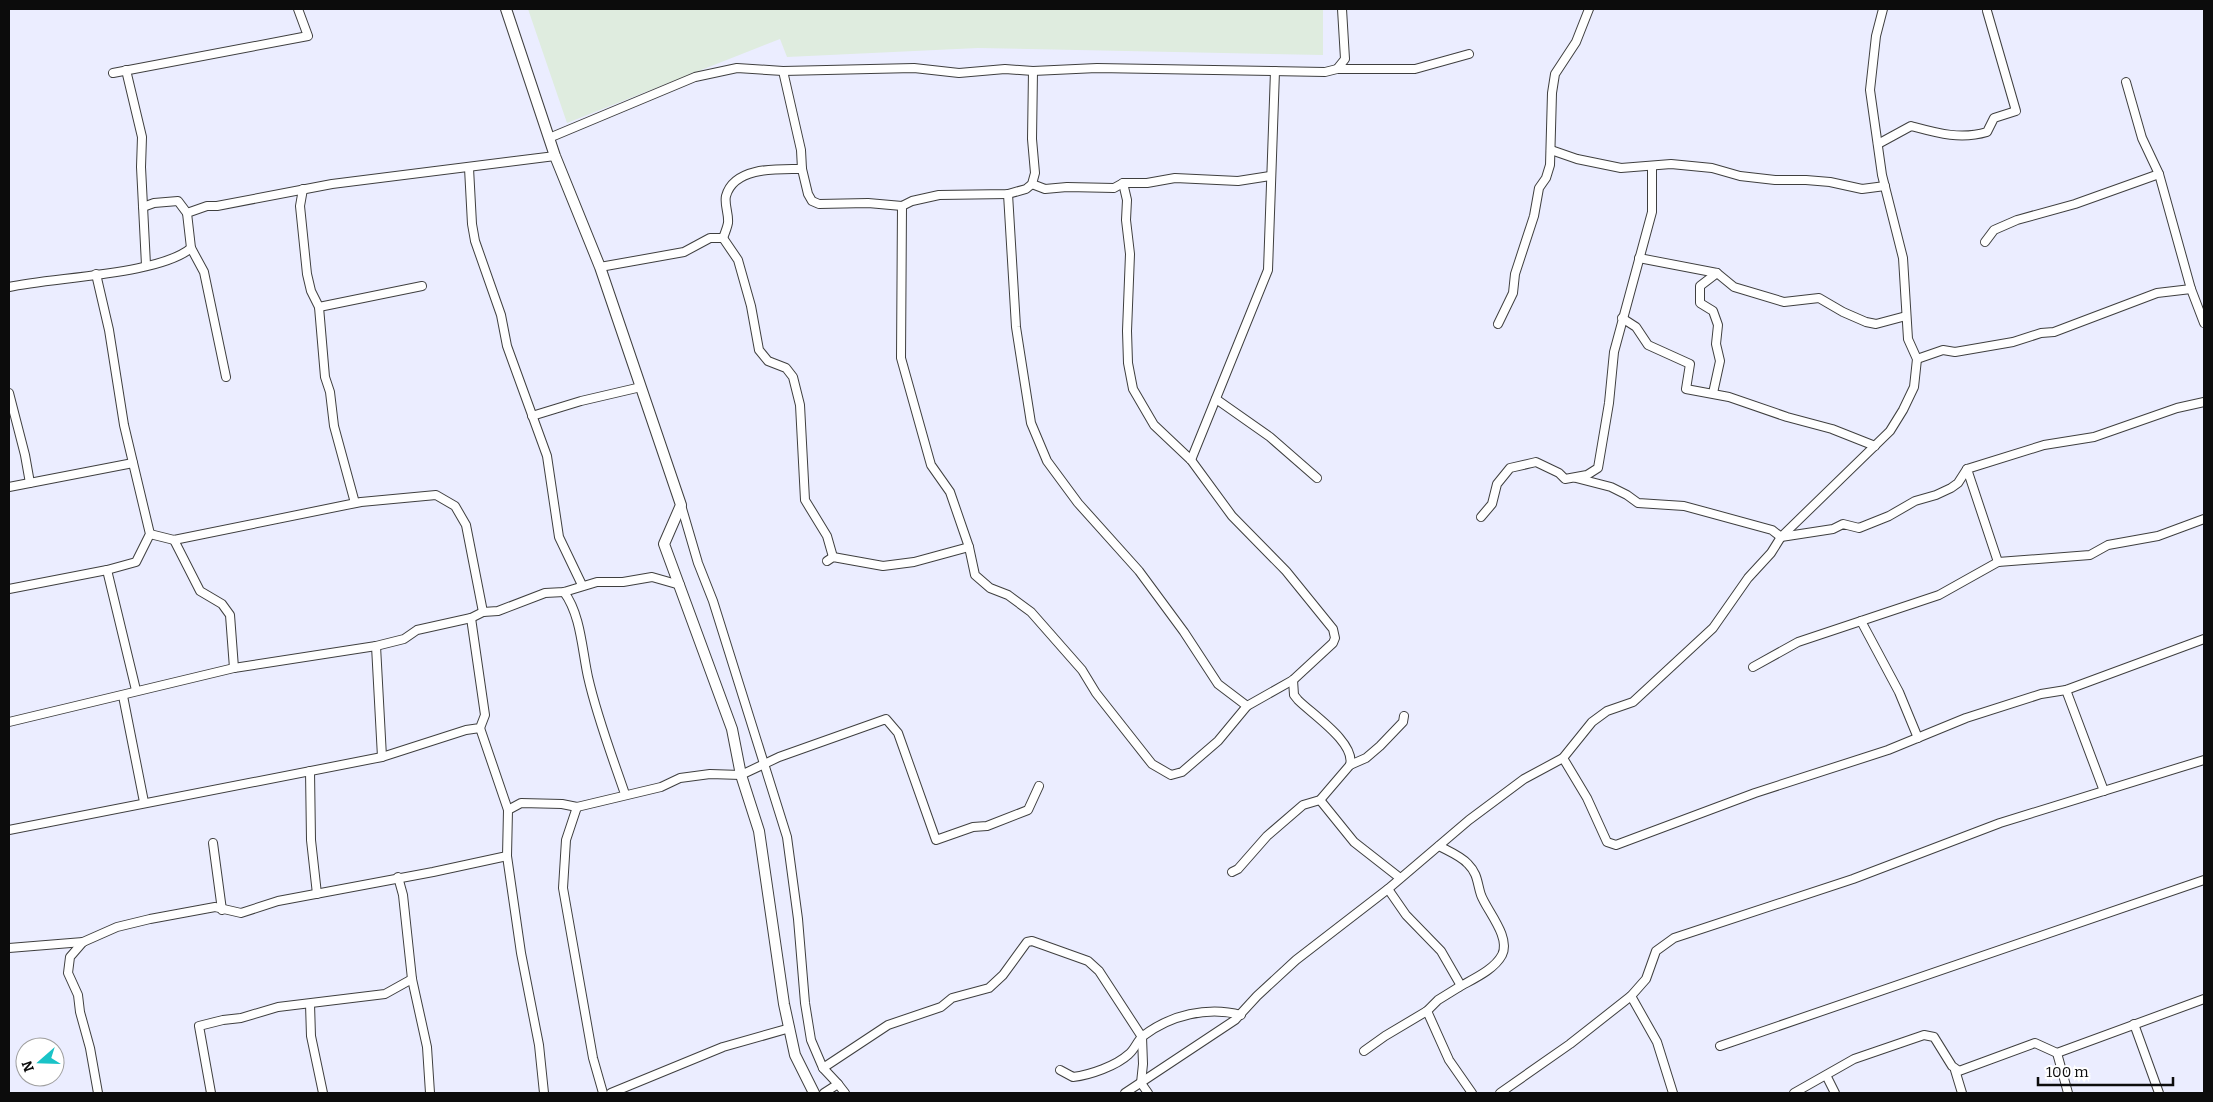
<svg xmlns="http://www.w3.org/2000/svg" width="2213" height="1102" font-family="Bitter,serif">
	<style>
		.industrial { fill: #dfecdf }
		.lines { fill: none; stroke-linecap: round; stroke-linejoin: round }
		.minor-casing { stroke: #3f3f3f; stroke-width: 10 }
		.tertiary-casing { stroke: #3f3f3f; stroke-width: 12 }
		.minor { stroke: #fff; stroke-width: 8 }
		.tertiary { stroke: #fff; stroke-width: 10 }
	</style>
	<rect width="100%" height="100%" fill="#ebedff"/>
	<path class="industrial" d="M528 9H1323V55L978 48 787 57 780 39 567 123Z"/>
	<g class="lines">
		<g class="minor-casing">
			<g id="minor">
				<path d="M1337 69 1345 59 1342 9"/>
				<path d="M126 70 142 137 141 167 146 265"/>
				<path d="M783 71 801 150 802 169 808 194 812 201 819 204 868 203 902 206 912 201 939 195 1008 194 1026 189 1032 184 1035 173 1032 139 1033 71"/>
				<path d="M113 73 308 36 298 9"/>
				<path d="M2126 82 2142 138 2159 174 2191 289 2204 323"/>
				<path d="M549 138 695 77 737 68 783 71 914 68 959 73 1005 69 1033 71 1097 68 1325 72 1337 69H1415L1469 54"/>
				<path d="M1878 144 1911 126C1937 133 1960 140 1987 132L1994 118 2016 111 1987 11"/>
				<path d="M1551 150 1577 159 1621 168 1671 164 1712 168 1740 176 1775 180H1806L1830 182 1862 189 1885 186"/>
				<path d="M469 168 472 224 475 241 501 315 507 346 547 456 559 537 582 585"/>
				<path d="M1123 183 1127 200 1126 220 1130 254 1127 331 1128 363 1133 389 1154 425 1191 460 1232 516 1286 571 1333 629 1335 638 1333 643 1293 680 1247 706"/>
				<path d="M1032 184 1045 189 1067 187 1114 188 1123 183H1147L1175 178 1238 181 1270 176"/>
				<path d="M303 189 300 206 307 274 311 291 319 307 325 377 330 392 334 426 355 503"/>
				<path d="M902 206 901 358 931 465 950 492 969 547 975 575 990 588 1008 595 1031 612 1082 670 1096 693 1152 764 1171 775 1182 772 1218 741 1247 706 1218 684 1184 632 1139 571 1078 503 1047 461 1031 423 1016 327 1008 194"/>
				<path d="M143 207 154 203 178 201 187 213"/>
				<path d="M723 238C725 233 727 228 728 223 729 214 724 204 726 196 734 166 779 169 802 169"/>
				<path d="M1985 242 1994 230 2017 220 2075 204 2159 174"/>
				<path d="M1639 258 1717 273 1734 287 1784 302 1819 298 1843 312 1866 322 1876 324 1906 316"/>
				<path d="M600 267 684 252 710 238H723L738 260 751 306 759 350 768 361 786 368 793 377 800 405 805 500 827 536 833 557"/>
				<path d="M9 287C53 277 159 275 191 248"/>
				<path d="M319 307 422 286"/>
				<path d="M1622 318 1636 327 1648 345 1690 364 1686 389 1729 397 1787 417 1832 429 1875 446"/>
				<path d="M1498 324 1513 293 1515 274 1534 216 1539 188 1546 178 1550 165 1552 93 1555 74 1576 42 1589 9"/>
				<path d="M1917 359 1943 350 1955 352 2013 342 2041 333 2054 332 2157 293 2191 289"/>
				<path d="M226 377 204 272 191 248 187 213 207 206H217L332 184 555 156"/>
				<path d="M9 393 25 455 30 483"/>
				<path d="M1713 393 1720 361 1716 344 1718 325 1713 311 1700 303V286L1717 273"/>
				<path d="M1216 399 1270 437 1317 478"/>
				<path d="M532 416 581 401 641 387"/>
				<path d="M1191 460 1268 270 1275 71"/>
				<path d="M1576 478 1611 487 1627 495 1638 503 1684 506 1772 530 1781 537 1833 529 1843 524 1859 528 1889 516 1915 501 1936 495 1951 488 1958 483 1967 469"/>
				<path d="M9 487 133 463"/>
				<path d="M681 505 698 563 713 601 787 837 798 919 805 1003 811 1040 823 1068"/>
				<path d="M1481 517 1492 504 1497 484 1510 468 1536 462 1559 473 1565 479 1587 475 1598 468 1609 403 1614 352 1652 212V167"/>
				<path d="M150 534 174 540 361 502 436 495 455 506 466 525 483 612"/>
				<path d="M174 540 200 591 222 604 230 615 234 668"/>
				<path d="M827 561 833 557 883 566 914 562 969 547"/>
				<path d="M1998 562 1967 469 2044 445 2094 437 2177 408 2204 402"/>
				<path d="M107 570 136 690"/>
				<path d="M9 589 107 570 136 562 150 534 124 425 109 330 96 274"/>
				<path d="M564 592C581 615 582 650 588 677 597 717 612 756 625 794"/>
				<path d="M1861 621 1899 692 1918 738"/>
				<path d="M376 646 382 757"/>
				<path d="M1753 667 1798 642 1939 595 1998 562 2090 555 2108 545 2158 536 2204 519"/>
				<path d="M1293 680 1294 695 1298 700C1313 715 1356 743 1350 765"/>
				<path d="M2066 690 2104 791"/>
				<path d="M123 696 144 802"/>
				<path d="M9 722 234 668 376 646 404 639 417 630 471 618 483 612 498 611 545 593 564 592 597 582H623L652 577 680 585"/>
				<path d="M480 728 508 810"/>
				<path d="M1563 758 1587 798 1607 842 1616 845 1755 793 1888 750 1966 718 2041 694 2066 690 2204 639"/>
				<path d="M310 771 311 840 317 894"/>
				<path d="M1320 800 1354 842 1400 878"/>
				<path d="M577 807 566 840 563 888 593 1058 603 1093"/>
				<path d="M9 830 382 757 466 730 480 728 485 715 471 618"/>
				<path d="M213 843 222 910"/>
				<path d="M1439 846C1448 851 1461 856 1468 864 1478 874 1477 883 1481 895 1487 911 1511 937 1502 955 1494 970 1473 979 1459 987"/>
				<path d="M507 856 521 953 539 1045 544 1093"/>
				<path d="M1232 872 1238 869 1267 836 1303 805 1320 800 1350 765 1366 758 1380 746 1403 722 1404 716"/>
				<path d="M398 877 403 895 412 979 427 1047 430 1093"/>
				<path d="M9 948 83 942"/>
				<path d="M1631 996 1657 1042 1673 1093"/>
				<path d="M310 1004 311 1036 323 1093"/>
				<path d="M1427 1011 1449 1060 1472 1093"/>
				<path d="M2134 1024 2159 1093"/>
				<path d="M1720 1046 2204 880"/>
				<path d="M1364 1051 1385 1036 1427 1011 1438 1000 1459 987 1460 984 1441 951 1406 915 1388 889"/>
				<path d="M2057 1053 2068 1093"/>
				<path d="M1060 1070 1073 1077C1090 1075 1116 1066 1129 1054 1135 1049 1137 1041 1143 1036 1170 1015 1208 1006 1241 1015"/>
				<path d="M1955 1070 1962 1093"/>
				<path d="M1827 1077 1835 1093"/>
				<path d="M838 1084 823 1068 888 1025 941 1007 952 998 989 988 1003 975 1027 942 1032 941 1088 961 1099 971 1142 1037 1143 1064 1141 1083 1148 1093"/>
				<path d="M98 1093 90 1048 80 1012 78 995 68 973 70 957 83 942 117 927 150 919 215 907 241 913 278 901 433 872 507 856 508 810 521 803 562 804 577 807 661 787 680 778 710 774 741 775 779 757 886 719 898 733 936 840 973 827 987 826 1028 810 1039 786"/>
				<path d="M211 1093 199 1026 223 1020 241 1018 278 1007 385 994 412 979"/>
				<path d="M611 1093 723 1047 790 1028"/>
				<path d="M824 1093 838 1084 845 1093"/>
				<path d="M1125 1093 1235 1020 1257 996 1296 960 1388 889 1469 820 1524 779 1563 758 1592 722 1607 711 1633 702 1713 628 1748 578 1771 553 1781 537 1890 431 1903 410 1914 387 1917 359 1908 339 1903 258 1882 175 1870 90 1876 36 1883 9"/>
				<path d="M1500 1093 1570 1044 1631 996 1646 979 1656 951 1674 938 1853 879 2000 823 2204 760"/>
				<path d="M1794 1093 1854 1059 1924 1035 1934 1037 1952 1066 1959 1071 2035 1043 2057 1053 2204 999"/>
			</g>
		</g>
		<g class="tertiary-casing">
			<path id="tertiary" d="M506 9 555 156 600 267 681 505 664 544 732 729 741 775 759 831 784 1004 795 1055 814 1093"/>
		</g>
		<use href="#minor" class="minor"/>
		<use href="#tertiary" class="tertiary"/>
	</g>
	<rect width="2213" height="1102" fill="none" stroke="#0c0c0c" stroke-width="20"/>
	<g transform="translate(40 1062) rotate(250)"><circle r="24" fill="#ffffff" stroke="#9e9e9e"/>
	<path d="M0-4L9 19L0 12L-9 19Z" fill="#19c3c7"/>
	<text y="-8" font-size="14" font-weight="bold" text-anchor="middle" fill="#0c0c0c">N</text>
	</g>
	<path d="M2038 1077v8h135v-8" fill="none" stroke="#0c0c0c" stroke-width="2.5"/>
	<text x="2046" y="1077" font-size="15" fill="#0c0c0c" stroke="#ffffff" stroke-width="4" paint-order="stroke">100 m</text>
</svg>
